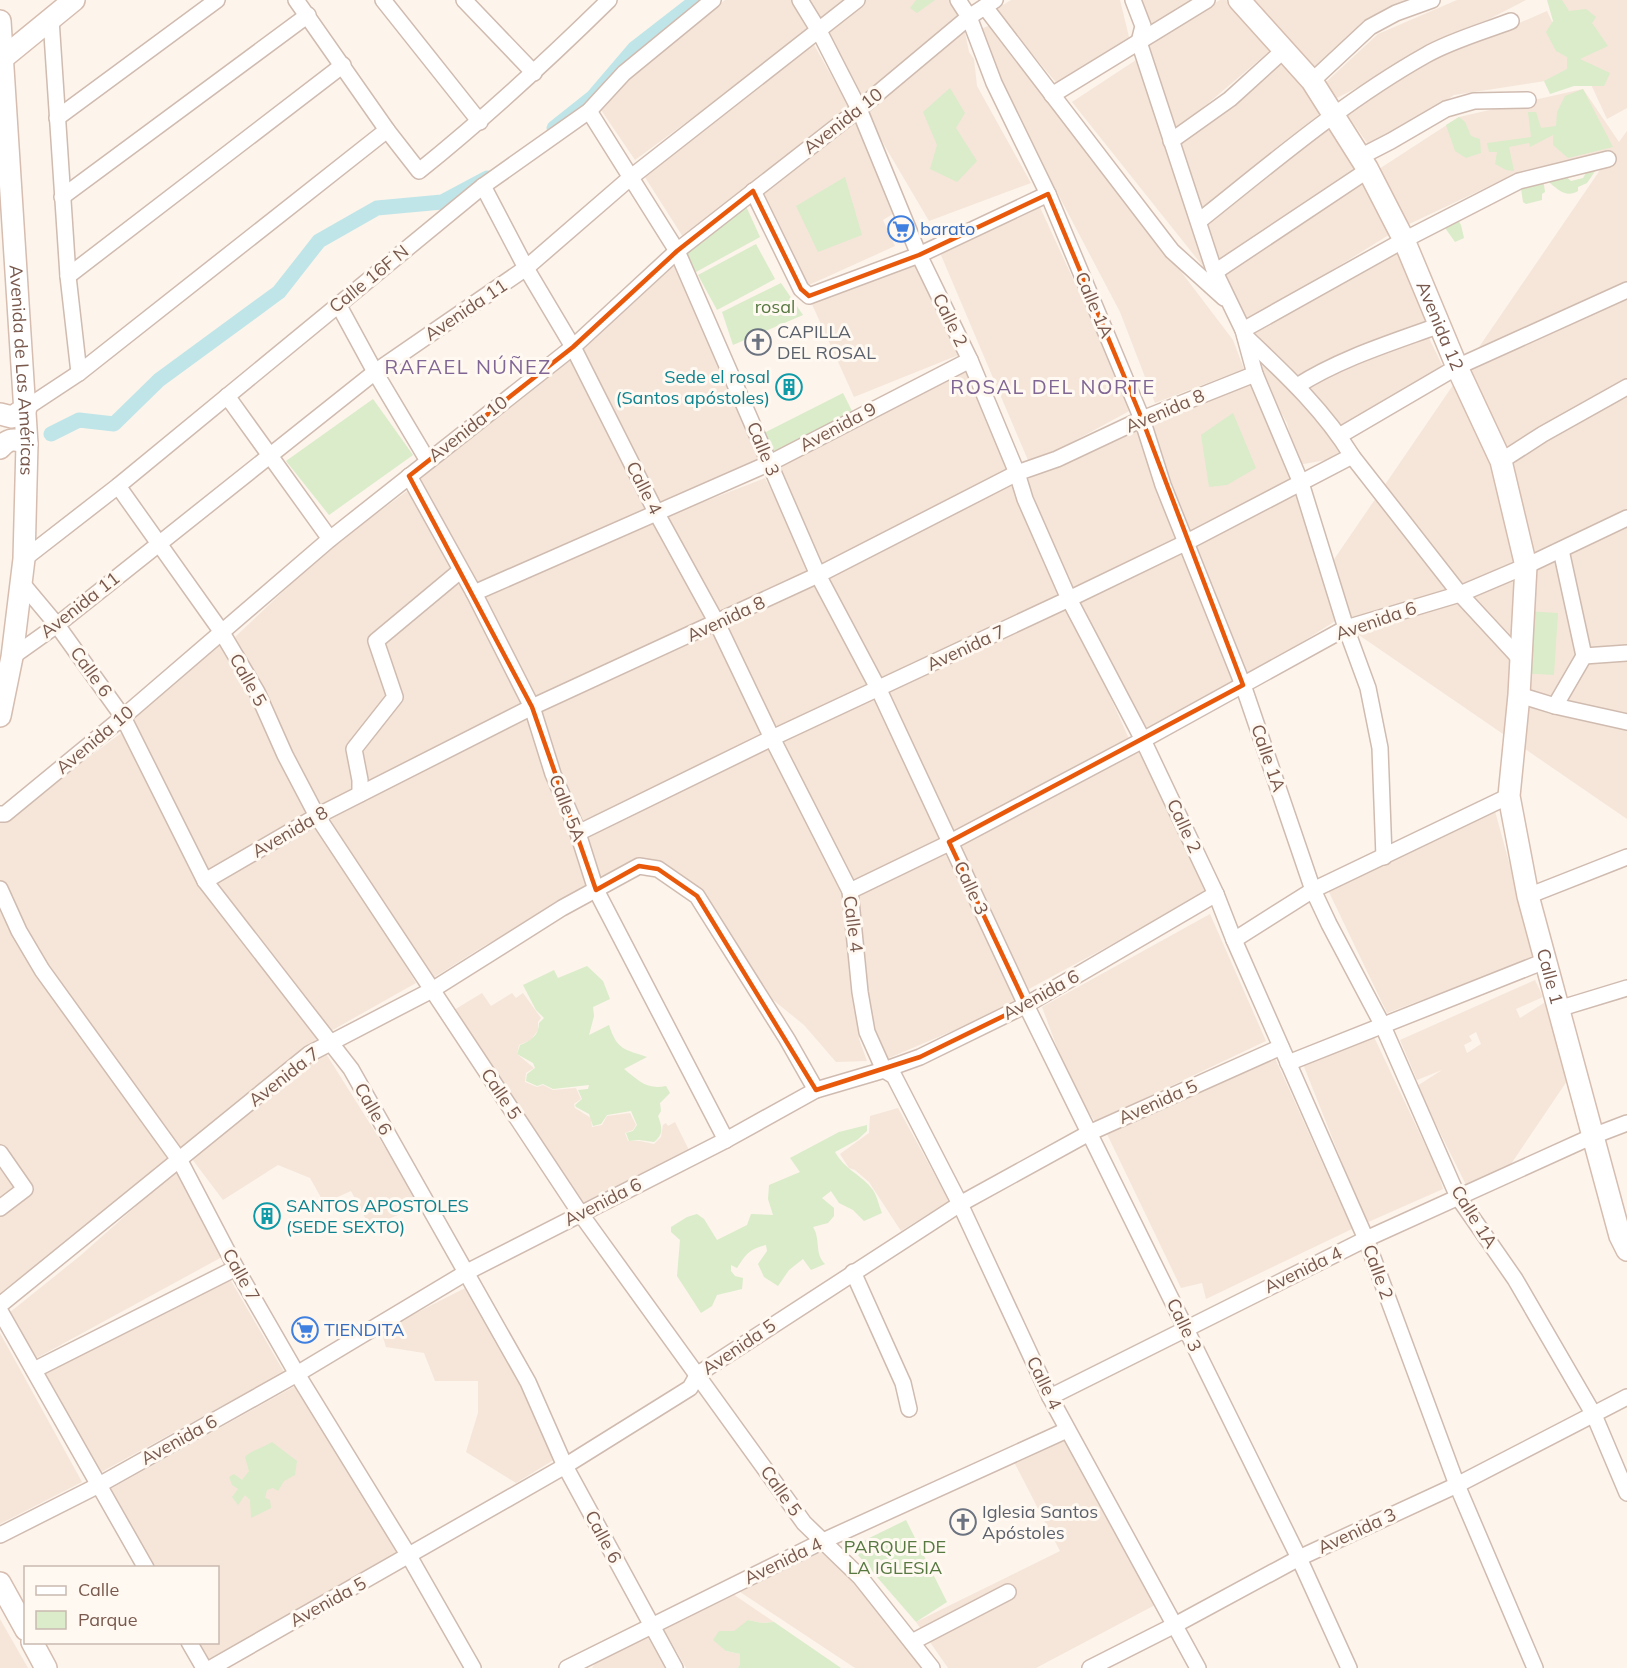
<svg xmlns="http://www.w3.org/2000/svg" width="1627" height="1668" font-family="Mulish,sans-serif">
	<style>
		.residential { fill: #f5e6d9; fill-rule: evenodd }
		.green { fill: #daecc9 }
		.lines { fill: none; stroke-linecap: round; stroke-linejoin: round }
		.canal { stroke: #bfe5e8; stroke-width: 15 }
		.street-casing { stroke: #d0bbb0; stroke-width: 18 }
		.secondary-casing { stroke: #d6bdb0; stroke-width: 24 }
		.street { stroke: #fff; stroke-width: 15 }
		.secondary { stroke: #fff; stroke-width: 21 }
		.marked { fill: none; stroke: #e8590c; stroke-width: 4.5; stroke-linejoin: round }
		.labels { text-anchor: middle; stroke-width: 6; stroke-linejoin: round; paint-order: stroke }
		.street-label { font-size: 18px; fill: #79594d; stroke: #fff9f2 }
		.shop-label { font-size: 18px; fill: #366cbe; stroke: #fff9f2; text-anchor: start }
		.park-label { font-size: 18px; fill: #577941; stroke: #fff9f2 }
		.worship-label { font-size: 18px; fill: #5b616d; stroke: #fff9f2; text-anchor: start }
		.culture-label { font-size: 18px; fill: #0d838f; stroke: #fff9f2; text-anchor: end }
		.neighbourhood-label { font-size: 20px; letter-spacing: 1.5px; fill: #806694; stroke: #fff9f2 }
	</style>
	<rect width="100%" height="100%" fill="#fdf4eb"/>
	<g class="residential">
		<path d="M725 0H845L756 71 635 160 599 107 632 71Z"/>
		<path d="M864 0H951L960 15 860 99 822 35Z"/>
		<path d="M1011 0H1120L1131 45 1059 86 995 10Z"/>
		<path d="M1136 0H1202L1148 33Z"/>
		<path d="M1220 0H1226L1272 49 1173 133 1144 45Z"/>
		<path d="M1245 0H1420L1367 19 1314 70Z"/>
		<path d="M1457 0H1526L1335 99 1325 83 1378 34Z"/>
		<path d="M1552 0H1627V108L1607 119Z"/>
		<path d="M1547 11 1578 76 1454 95 1372 150 1344 110 1429 62Z"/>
		<path d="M990 25 1078 136 1233 340 1244 369 1155 403 1120 312 998 80 981 29Z"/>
		<path d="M965 32 969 52 974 59 977 86 1031 183 929 221 866 114Z"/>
		<path d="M813 43 849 107 683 237 641 171 678 150Z"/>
		<path d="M1283 59 1327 115 1201 211 1178 142Z"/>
		<path d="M1136 60 1145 86 1206 270 1072 102Z"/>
		<path d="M1583 89 1619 142 1627 131V819L1337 620 1245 678 1191 544 1294 490 1324 574 1613 151 1521 171 1403 227 1379 169 1459 117Z"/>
		<path d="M858 113 898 211 883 220 895 246 809 285 759 191Z"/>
		<path d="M1334 122 1359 166 1218 261 1207 224Z"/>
		<path d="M1366 177 1392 233 1245 324 1222 274Z"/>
		<path d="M1038 203 1133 409 1030 465 938 248Z"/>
		<path d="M1397 246 1428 320 1332 359 1296 378 1252 335Z"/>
		<path d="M919 255 961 354 854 397 811 302Z"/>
		<path d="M676 260 761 464 654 508 575 348Z"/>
		<path d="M1428 336 1443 367 1339 428 1306 385Z"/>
		<path d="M1255 352 1277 371 1320 423 1343 457 1298 465 1287 423 1260 375Z"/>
		<path d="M576 355 650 510 475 590 417 479Z"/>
		<path d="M967 369 1010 471 820 570 769 464Z"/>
		<path d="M1251 380 1294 478 1188 537 1146 422Z"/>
		<path d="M1140 423 1179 541 1071 594 1024 481Z"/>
		<path d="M765 478 814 574 720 618 667 516Z"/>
		<path d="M1012 481 1065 598 880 685 823 578Z"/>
		<path d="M410 489 457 570 373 640 389 700 350 749 358 792 320 811 235 637 327 550Z"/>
		<path d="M657 517 709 618 531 699 476 594Z"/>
		<path d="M1185 546 1239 681 1143 735 1078 601Z"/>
		<path d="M460 576 529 705 365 788 359 747 399 697 378 642Z"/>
		<path d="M816 579 875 689 774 735 722 625Z"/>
		<path d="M1069 605 1130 741 949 834 884 692Z"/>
		<path d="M720 630 769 738 581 829 537 710Z"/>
		<path d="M220 638 313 814 207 877 127 718Z"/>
		<path d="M875 695 944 840 851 886 776 740Z"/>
		<path d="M530 711 591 882 582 891 484 946 425 983 321 817Z"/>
		<path d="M124 731 193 877 317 1039 180 1155 65 998 0 881V823Z"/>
		<path d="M770 742 848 891 859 1039 867 1061 836 1062 804 1025 767 995 701 891 626 865 597 879 580 834Z"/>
		<path d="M1142 745 1207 893 1027 990 953 842Z"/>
		<path d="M1495 811 1535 958 1387 1013 1327 888Z"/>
		<path d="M316 819 416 983 322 1036 212 884Z"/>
		<path d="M944 851 1018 1003 882 1061 868 1029 861 972 866 963 853 894Z"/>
		<path d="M0 906 40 977 67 1018 175 1160 0 1300Z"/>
		<path d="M1210 914 1266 1041 1095 1122 1070 1082 1042 1007Z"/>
		<path d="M1535 980 1543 997 1516 1009 1520 1018 1547 1001 1569 1078 1507 1170 1467 1187 1417 1086 1442 1070 1417 1080 1400 1040ZM1476 1032 1481 1044 1467 1053 1464 1045 1472 1041 1469 1036Z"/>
		<path d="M482 993 491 1006 512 993 516 998 523 993 541 1018 538 1022V1030L531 1040 519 1045 517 1054 534 1068 526 1073 525 1082 537 1087 543 1085 553 1090 576 1088 581 1099 574 1104 575 1108 591 1118 592 1127 602 1125 607 1116 630 1113 636 1125 633 1130 625 1133 628 1141H640L654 1144 661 1137 663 1125 666 1123 668 1126 675 1122 689 1150 586 1206 454 1010Z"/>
		<path d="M1374 1037 1438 1172 1443 1189 1366 1223 1303 1064Z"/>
		<path d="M325 1052 421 1205 370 1227 351 1191 324 1203 310 1178 278 1165 223 1200 192 1159Z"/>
		<path d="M1275 1058 1352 1229 1206 1299 1202 1283 1181 1288 1107 1134Z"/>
		<path d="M898 1108 949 1201 901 1231 869 1182 855 1170 849 1168 840 1154 869 1133 870 1116Z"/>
		<path d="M178 1169 222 1257 33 1360 9 1313 80 1256Z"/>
		<path d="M230 1279 284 1372 96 1475 41 1376Z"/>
		<path d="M469 1286 557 1458 516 1483 466 1452 478 1413V1381H435L424 1353 386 1347 381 1331Z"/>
		<path d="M0 1333 82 1482 0 1524Z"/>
		<path d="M297 1385 398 1552 204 1663 192 1643 218 1642V1568L149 1567 105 1492Z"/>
		<path d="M1067 1436 1155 1605 1036 1668H948L916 1622 1060 1551 1014 1462Z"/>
		<path d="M824 1542 922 1668H855L737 1590Z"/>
		<path d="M730 1592 774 1622 762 1623 748 1620 726 1651 740 1654V1664L738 1668H686L663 1628Z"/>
		<path d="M0 1619 28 1668H0Z"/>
		<path d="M647 1636 665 1668H592L597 1660Z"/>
	</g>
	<g class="green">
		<path d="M916 0H935L917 13 910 8Z"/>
		<path d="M1547 0H1562L1569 11 1586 9 1596 17 1592 23 1608 46 1580 59 1610 73 1604 86H1574L1550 94 1544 81 1567 69V57L1556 51 1546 32 1553 21Z"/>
		<path d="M950 88 965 113 956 128 977 161 957 182 930 169 937 145 923 112Z"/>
		<path d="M1583 89 1613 147 1568 158 1553 145V135L1530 147 1529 143 1509 147 1514 171 1506 170 1495 164 1497 152H1489L1487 143 1531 137 1528 112H1536L1541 128 1556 126 1557 112 1565 96Z"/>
		<path d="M1459 117 1465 122 1471 136 1480 139 1481 153 1466 158 1455 151 1446 125Z"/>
		<path d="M1600 164 1587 183 1578 187V191C1567 198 1558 190 1550 183L1551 176 1563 174 1571 181 1583 178 1588 169Z"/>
		<path d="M845 177 862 235 818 252 796 206Z"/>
		<path d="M1543 178 1545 192 1542 194V200L1526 204 1523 202 1520 182Z"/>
		<path d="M745 204 760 237 696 272 683 252Z"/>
		<path d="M1456 217 1461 225 1464 238 1455 242 1443 225Z"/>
		<path d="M756 244 775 279 717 310 698 275Z"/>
		<path d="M781 283 803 315 733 345 722 312Z"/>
		<path d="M843 393 855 417 770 460 758 436Z"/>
		<path d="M373 399 413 455 329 515 286 461Z"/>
		<path d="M1233 413 1256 468 1227 485 1209 487 1201 435Z"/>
		<path d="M1523 611 1558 613 1554 675 1519 673Z"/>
		<path d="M587 966 603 981 610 999 593 1007 594 1016 589 1035 609 1025C617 1050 624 1049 647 1057L624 1069C639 1081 647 1090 666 1086L670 1093 660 1103 661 1111 658 1116C662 1127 664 1134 654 1142L639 1140 629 1141 626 1133 633 1131 637 1125 631 1111 607 1115 601 1124 593 1126 589 1114 576 1107 575 1105 582 1099 578 1090 588 1089 589 1085 553 1089 543 1084 537 1086 526 1081 527 1074 535 1068 533 1063 517 1054 520 1045C531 1041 539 1035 539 1023L544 1018 536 1010 523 985 554 970 558 978Z"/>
		<path d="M867 1125V1131L857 1140 835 1152C846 1171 861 1174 873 1190 877 1196 879 1206 882 1213L864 1221 853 1210 839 1203 831 1191 822 1198 834 1208V1216L828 1223 813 1227C821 1240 814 1253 825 1264L811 1270 803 1259 789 1270 778 1286 764 1277 758 1264 767 1251 766 1245C750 1248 745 1255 737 1268L731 1265V1271L735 1276 743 1278 742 1289 717 1295 712 1306 701 1313 677 1276 680 1240 671 1232V1227L687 1217 697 1214 704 1219 717 1240 747 1225 751 1214 773 1215 768 1199 769 1185 800 1172 790 1158 839 1132Z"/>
		<path d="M272 1442 297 1461 295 1475 284 1481 278 1491 273 1488 267 1490 265 1498 270 1500 271 1508 251 1518 250 1500 245 1495 238 1505 232 1497 238 1489 232 1485 229 1477 234 1474 242 1480 249 1471 245 1457C251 1450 263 1448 272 1442Z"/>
		<path d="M906 1520 947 1602 916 1622 851 1547Z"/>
		<path d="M748 1620 762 1623 774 1622 841 1668H738L740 1664V1654L726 1651 713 1640 719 1631H734Z"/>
	</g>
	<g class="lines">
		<g class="canal">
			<path d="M554 128 593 97 634 49 697 0"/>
			<path d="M51 434 79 420 114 424 159 380 279 292 319 241 377 208 442 202 487 178"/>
		</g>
		<g class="street-casing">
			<g id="street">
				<path d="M296 0 387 130 419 171C486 117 548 60 609 0"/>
				<path d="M383 0 480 122"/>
				<path d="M464 0 534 73"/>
				<path d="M800 0 819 31 859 109 919 255 970 360 1017 473 1025 499 1069 599 1143 740 1216 894 1234 940 1366 1239 1457 1485 1535 1668"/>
				<path d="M958 0 969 17 994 83 1048 194 1142 419 1163 485 1243 685 1313 890 1329 924 1382 1024 1458 1197 1515 1279 1594 1415 1627 1493"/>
				<path d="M1133 0 1143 26 1139 42 1214 270 1243 330 1255 374 1301 483 1346 628 1368 688 1380 748 1384 857"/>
				<path d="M985 7 1172 251 1224 298"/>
				<path d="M51 19 68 276 79 373"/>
				<path d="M1312 81 1370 27 1396 13 1432 0"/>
				<path d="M1052 95 1207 0"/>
				<path d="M589 111 677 251 818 575 879 690 1026 1005 1299 1558 1349 1668"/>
				<path d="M57 118 217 0"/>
				<path d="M1171 141 1230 99 1284 50"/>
				<path d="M1360 157 1391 141 1446 109 1474 101 1528 100"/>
				<path d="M483 186 526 268 573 347 656 512 717 623 772 738 850 891 860 992 867 1032 884 1070 894 1076 960 1204 1050 1397 1198 1668"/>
				<path d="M753 191 801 289 809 296 919 255 1048 194"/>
				<path d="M62 197 308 15"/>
				<path d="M1199 221C1272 163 1344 101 1426 55 1450 41 1485 31 1511 21"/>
				<path d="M1215 272 1368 170"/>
				<path d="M68 276 343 65"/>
				<path d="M338 304 375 372 428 461"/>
				<path d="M1243 330 1404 240 1519 181 1608 159"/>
				<path d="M1245 336C1284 373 1324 410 1352 456L1460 594 1521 660"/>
				<path d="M1297 386C1341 358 1391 343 1440 325"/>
				<path d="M227 396 330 539"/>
				<path d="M26 408 79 373 387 130"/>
				<path d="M1339 436 1457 367 1627 290"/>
				<path d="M1501 461 1543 434 1627 387"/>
				<path d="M409 476 474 593 532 707 553 774 576 827 596 890 726 1140"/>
				<path d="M118 486 221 631 257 692 285 755 317 816 580 1213 804 1523 860 1577 932 1668"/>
				<path d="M24 559 118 486 483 186 589 111 624 73 713 0"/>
				<path d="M21 582 57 625 123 717 205 881 351 1069 528 1382 565 1466 675 1668"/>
				<path d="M474 593 770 463 970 360"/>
				<path d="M1584 656 1627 653"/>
				<path d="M12 657 57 625 375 372 526 268 630 178 857 0"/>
				<path d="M1519 695 1555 706 1627 722"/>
				<path d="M1555 706 1584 656 1561 550"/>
				<path d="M360 794V780L354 749 395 697 376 641 460 571"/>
				<path d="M0 814H5L123 717 330 539 573 347 677 251 859 109 969 17 995 0"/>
				<path d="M578 833 772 738 1069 599 1187 542 1352 456"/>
				<path d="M205 881 317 816 532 707 818 575 1017 473 1057 459 1142 419 1255 374"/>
				<path d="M0 889 19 931 42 970 180 1161 236 1268 297 1374 409 1556 473 1668"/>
				<path d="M850 891 943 846 1143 740 1346 628 1460 594 1526 566 1627 518"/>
				<path d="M1528 896 1627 857"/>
				<path d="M1234 940 1313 890 1509 796"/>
				<path d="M1558 1009 1627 988"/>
				<path d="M1288 1063 1545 961"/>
				<path d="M0 1153 25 1189 0 1208"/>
				<path d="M853 1272 903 1383 909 1409"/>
				<path d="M0 1305 309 1054 432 990 562 908 639 866 658 869 697 896 787 1039 816 1090"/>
				<path d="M0 1311 146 1568"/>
				<path d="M34 1370 236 1268"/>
				<path d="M1050 1397 1366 1239 1593 1136 1627 1123"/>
				<path d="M0 1535 99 1485 297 1374 467 1272 726 1140 816 1090 884 1070 920 1057 1026 1005 1216 894"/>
				<path d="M189 1642 204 1668"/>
				<path d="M912 1642 1008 1592"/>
				<path d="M211 1668 565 1466 690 1388 698 1374 960 1204 1089 1133 1281 1047"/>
				<path d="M567 1668 823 1541 1067 1430"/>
				<path d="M1090 1668 1175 1625 1299 1558 1457 1485 1627 1397"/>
			</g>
		</g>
		<g class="secondary-casing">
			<g id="secondary">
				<path id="s1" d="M1239 0 1312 81 1367 168 1404 240 1457 367 1501 461 1526 566 1519 695 1509 796 1528 896 1620 1236 1627 1250"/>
				<path id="s2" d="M0 21 27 444 24 559 12 657 0 716"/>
				<path d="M3 58 74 0"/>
				<path d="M0 414 12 417 26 408"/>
				<path d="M0 448C8 438 16 438 27 444"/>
				<path d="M0 1583 26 1630"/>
				<path d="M32 1642 46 1668"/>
			</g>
		</g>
		<use href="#street" class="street"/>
		<use href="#secondary" class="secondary"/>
	</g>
	<path class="marked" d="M753 191 801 289 809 296 919 255 1048 194 1142 419 1243 685 949 842 1026 1005 920 1057 816 1090 697 896 658 869 639 866 596 890 532 707 409 476 573 347 677 251Z"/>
	<defs>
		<g id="supermarket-ring" transform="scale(1.35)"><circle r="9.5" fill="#fff9f2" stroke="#3f7fe0" stroke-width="1.5"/><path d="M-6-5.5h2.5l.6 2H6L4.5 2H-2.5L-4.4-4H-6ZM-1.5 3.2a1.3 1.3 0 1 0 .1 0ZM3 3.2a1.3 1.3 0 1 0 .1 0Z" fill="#3f7fe0"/></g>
		<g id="church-ring" transform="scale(1.35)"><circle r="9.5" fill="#fff9f2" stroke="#6b7280" stroke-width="1.5"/><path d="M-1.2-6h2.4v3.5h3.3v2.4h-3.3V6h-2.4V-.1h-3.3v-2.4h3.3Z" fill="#6b7280"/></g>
		<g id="building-ring" transform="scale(1.35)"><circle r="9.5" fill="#fff9f2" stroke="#0f9aa8" stroke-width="1.5"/><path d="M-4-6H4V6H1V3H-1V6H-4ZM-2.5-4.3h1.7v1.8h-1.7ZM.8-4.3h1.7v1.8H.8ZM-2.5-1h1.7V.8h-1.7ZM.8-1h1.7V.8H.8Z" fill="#0f9aa8"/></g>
	</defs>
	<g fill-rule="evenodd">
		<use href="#supermarket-ring" x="901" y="229"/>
		<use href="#church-ring" x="758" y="342"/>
		<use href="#building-ring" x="789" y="387"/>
		<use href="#building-ring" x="267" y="1216"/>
		<use href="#supermarket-ring" x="305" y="1330"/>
		<use href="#church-ring" x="963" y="1522"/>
	</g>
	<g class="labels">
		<g class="street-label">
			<text transform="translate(843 121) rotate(-38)" y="6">Avenida 10</text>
			<text transform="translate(369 279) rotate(-39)" y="6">Calle 16F N</text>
			<text transform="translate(1094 305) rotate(67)" y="6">Calle 1A</text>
			<text transform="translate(466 310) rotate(-34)" y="6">Avenida 11</text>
			<text transform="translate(950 320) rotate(64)" y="6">Calle 2</text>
			<text dy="6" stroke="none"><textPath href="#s1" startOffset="386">Avenida 12</textPath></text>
			<text dy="6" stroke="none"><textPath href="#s2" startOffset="350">Avenida de Las Américas</textPath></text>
			<text transform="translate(1165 411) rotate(-23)" y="6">Avenida 8</text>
			<text transform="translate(838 427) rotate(-28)" y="6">Avenida 9</text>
			<text transform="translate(468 429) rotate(-38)" y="6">Avenida 10</text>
			<text transform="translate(763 449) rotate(67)" y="6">Calle 3</text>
			<text transform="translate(644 488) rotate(63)" y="6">Calle 4</text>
			<text transform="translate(80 605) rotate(-38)" y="6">Avenida 11</text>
			<text transform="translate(726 619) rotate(-25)" y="6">Avenida 8</text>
			<text transform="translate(1376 621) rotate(-19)" y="6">Avenida 6</text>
			<text transform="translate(966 648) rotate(-25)" y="6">Avenida 7</text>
			<text transform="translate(91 672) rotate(54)" y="6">Calle 6</text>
			<text transform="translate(248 680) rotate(61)" y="6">Calle 5</text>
			<text transform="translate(95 740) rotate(-40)" y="6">Avenida 10</text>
			<text transform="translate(1268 758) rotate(71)" y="6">Calle 1A</text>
			<text transform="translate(567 808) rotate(69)" y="6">Calle 5A</text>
			<text transform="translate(1184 826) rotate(65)" y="6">Calle 2</text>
			<text transform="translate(290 832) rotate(-30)" y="6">Avenida 8</text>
			<text transform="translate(971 888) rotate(65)" y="6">Calle 3</text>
			<text transform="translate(853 924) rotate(83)" y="6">Calle 4</text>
			<text dy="6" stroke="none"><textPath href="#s1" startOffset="1058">Calle 1</textPath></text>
			<text transform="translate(1041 995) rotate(-29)" y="6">Avenida 6</text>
			<text transform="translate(284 1077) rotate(-38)" y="6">Avenida 7</text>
			<text transform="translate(501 1094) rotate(56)" y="6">Calle 5</text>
			<text transform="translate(1158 1102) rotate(-24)" y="6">Avenida 5</text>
			<text transform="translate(373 1109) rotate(60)" y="6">Calle 6</text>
			<text transform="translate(603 1202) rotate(-27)" y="6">Avenida 6</text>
			<text transform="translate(1474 1217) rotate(58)" y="6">Calle 1A</text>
			<text transform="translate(1303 1270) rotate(-26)" y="6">Avenida 4</text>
			<text transform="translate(1378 1272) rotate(70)" y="6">Calle 2</text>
			<text transform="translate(241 1275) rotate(61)" y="6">Calle 7</text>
			<text transform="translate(1184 1325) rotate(64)" y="6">Calle 3</text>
			<text transform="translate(739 1347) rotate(-34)" y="6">Avenida 5</text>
			<text transform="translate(1044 1383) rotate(64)" y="6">Calle 4</text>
			<text transform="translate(179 1440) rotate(-29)" y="6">Avenida 6</text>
			<text transform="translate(781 1491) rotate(55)" y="6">Calle 5</text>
			<text transform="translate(1357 1531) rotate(-25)" y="6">Avenida 3</text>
			<text transform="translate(603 1537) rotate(62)" y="6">Calle 6</text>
			<text transform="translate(783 1561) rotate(-26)" y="6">Avenida 4</text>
			<text transform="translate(328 1602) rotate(-29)" y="6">Avenida 5</text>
		</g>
		<g class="shop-label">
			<text x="920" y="235">barato</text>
			<text x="324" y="1336">TIENDITA</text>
		</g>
		<g class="park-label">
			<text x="775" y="313">rosal</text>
			<text x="895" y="1553">PARQUE DE<tspan x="895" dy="21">LA IGLESIA</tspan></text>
		</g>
		<g class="worship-label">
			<text x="777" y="338">CAPILLA<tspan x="777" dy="21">DEL ROSAL</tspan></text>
			<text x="982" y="1518">Iglesia Santos<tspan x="982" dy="21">Apóstoles</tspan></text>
		</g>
		<g class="culture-label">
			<text x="770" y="383">Sede el rosal<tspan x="770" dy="21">(Santos apóstoles)</tspan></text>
			<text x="286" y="1212" text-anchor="start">SANTOS APOSTOLES<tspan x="286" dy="21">(SEDE SEXTO)</tspan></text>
		</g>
		<g class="neighbourhood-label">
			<text x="468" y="374">RAFAEL NÚÑEZ</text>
			<text x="1053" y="394">ROSAL DEL NORTE</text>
		</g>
	</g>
	<rect x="24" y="1566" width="195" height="78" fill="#fff9f2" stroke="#c9b9b0" stroke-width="1.5"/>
	<rect x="36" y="1586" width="30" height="9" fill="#ffffff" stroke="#c9b9b0" stroke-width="1.5"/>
	<text x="78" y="1596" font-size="18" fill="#79594d">Calle</text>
	<rect x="36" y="1611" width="30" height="18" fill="#daecc9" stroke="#c9b9b0" stroke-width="1.5"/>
	<text x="78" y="1626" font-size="18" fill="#79594d">Parque</text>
</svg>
